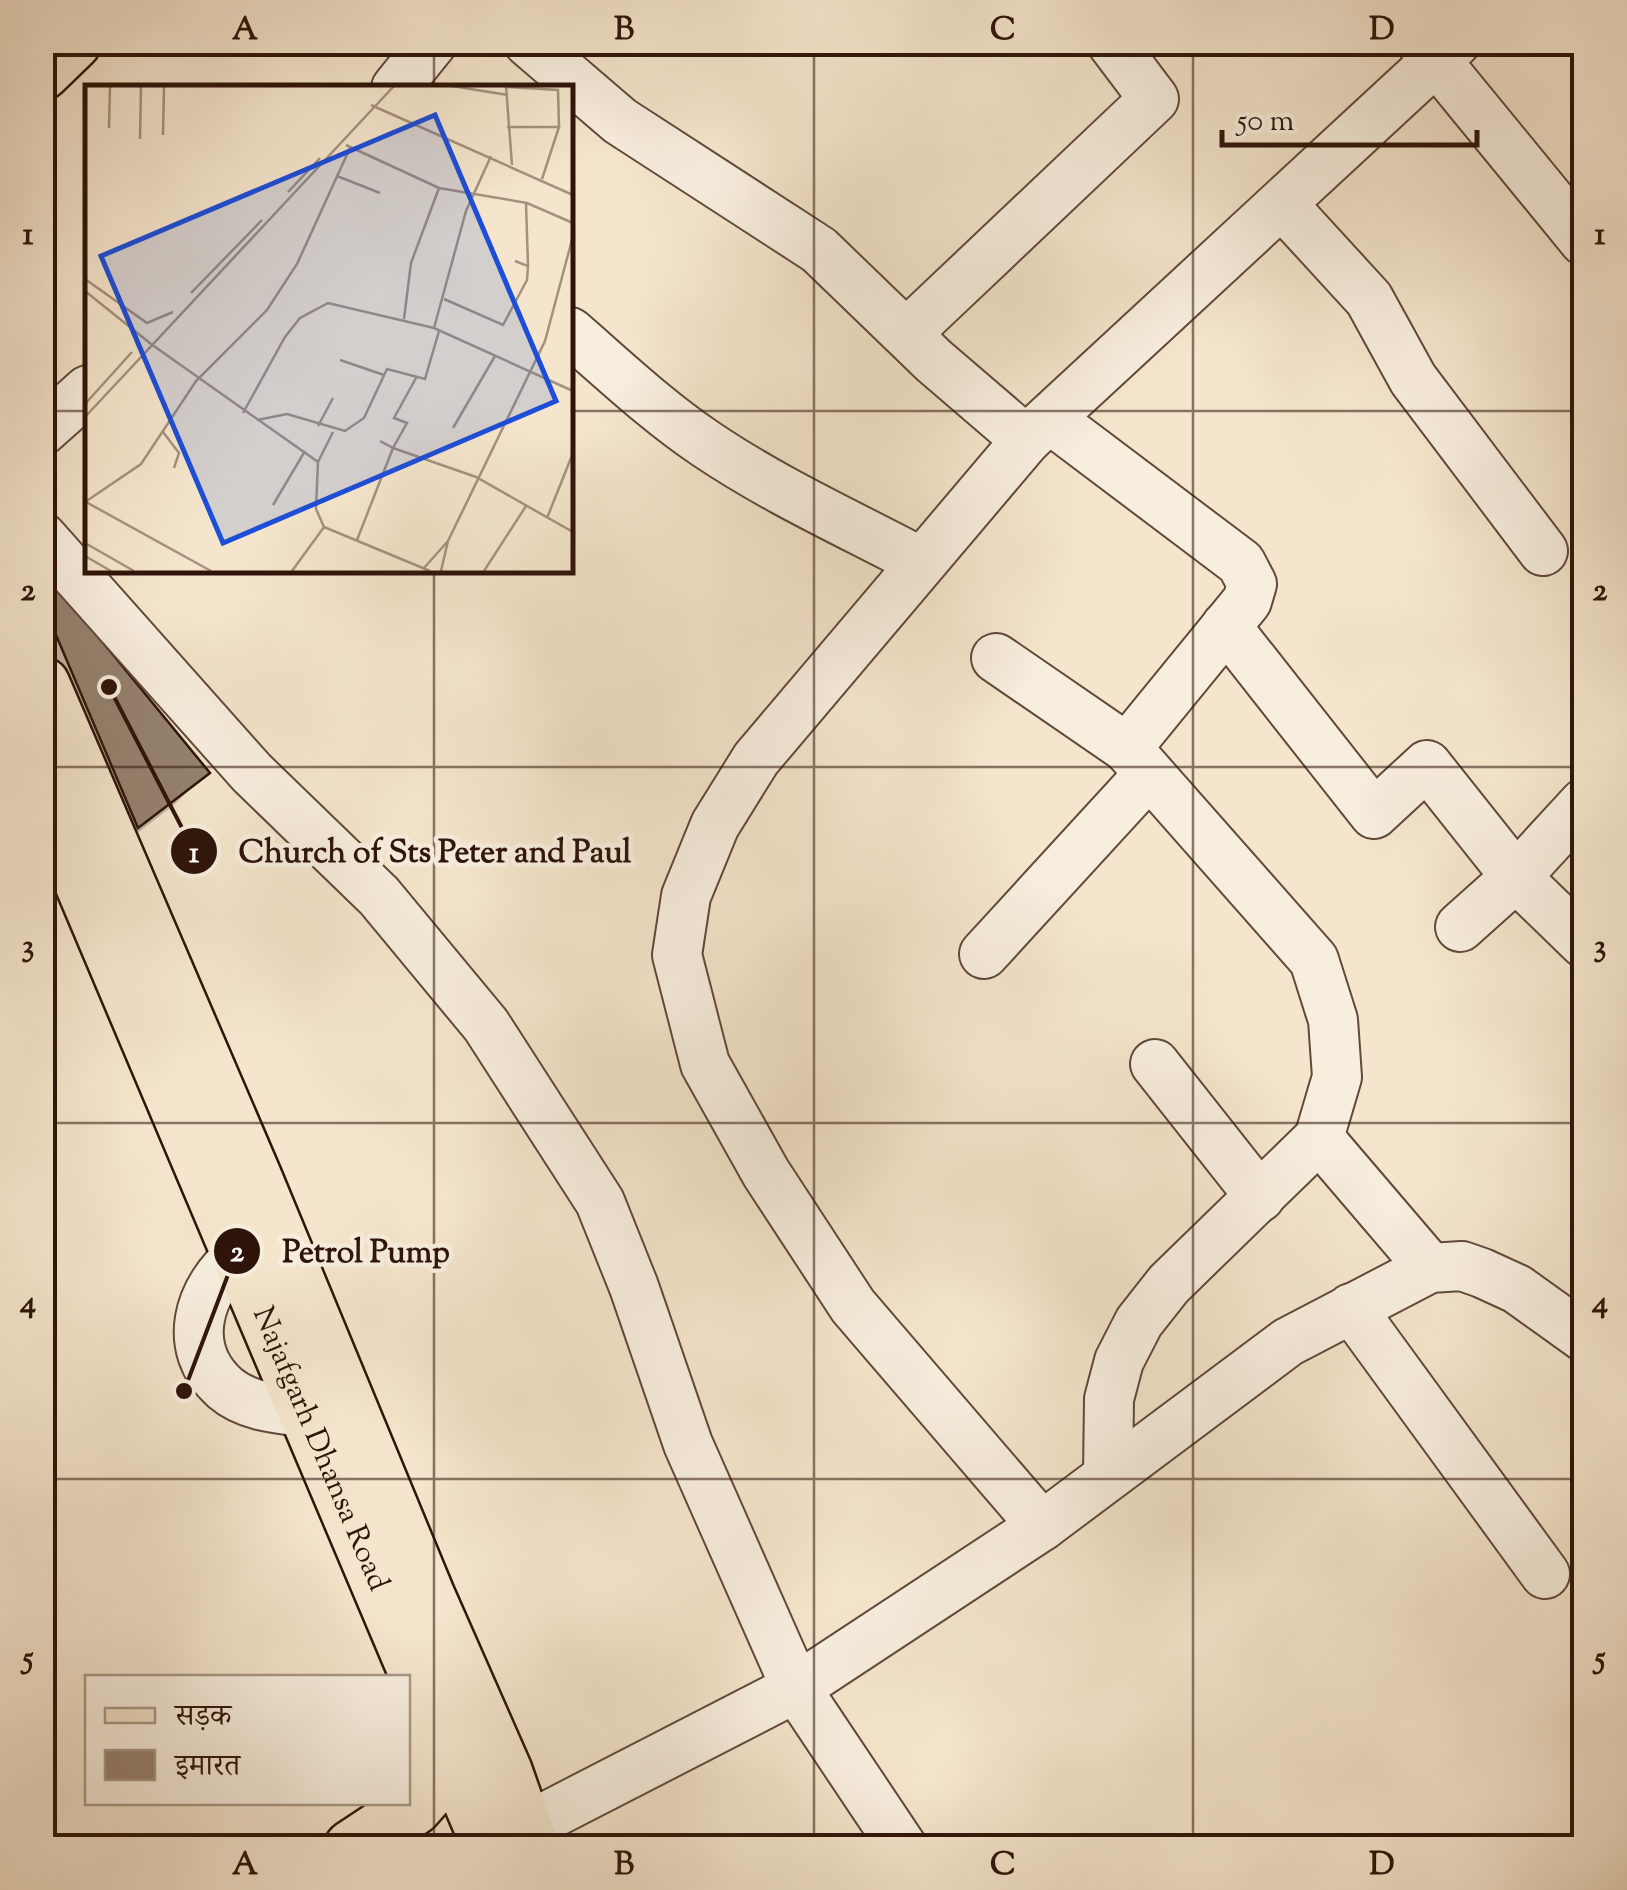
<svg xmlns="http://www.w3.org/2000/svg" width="1627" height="1890" font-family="'Sorts Mill Goudy','Noto Serif Devanagari',serif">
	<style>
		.shadow { fill: #0003 }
		.building { fill: #95816e; stroke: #2e1409; stroke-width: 2.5 }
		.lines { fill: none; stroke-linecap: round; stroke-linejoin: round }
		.minor-casing { stroke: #60483a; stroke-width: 52 }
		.major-casing { stroke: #2e1409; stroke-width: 60 }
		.minor { stroke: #f8eede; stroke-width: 48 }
		.major { stroke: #f4e5cc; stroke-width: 55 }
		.grid { fill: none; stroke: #2e1409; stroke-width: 2.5; stroke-opacity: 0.55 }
		.labels { text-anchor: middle; stroke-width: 9; stroke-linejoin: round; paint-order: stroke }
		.street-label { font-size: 30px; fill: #2e1409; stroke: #f8eede }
		.inset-road { fill: none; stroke: #a5917e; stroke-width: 2.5 }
		.view { fill: #1d4ed8; fill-opacity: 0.15; stroke: #1d4ed8; stroke-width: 5 }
		.inset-edge { fill: none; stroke: #2e1409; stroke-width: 5 }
		.leader { fill: none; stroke: #2e1409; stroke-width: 4 }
		.callout-dot { fill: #2e1409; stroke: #f8eede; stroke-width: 4 }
		.mark-label { font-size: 30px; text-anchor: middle; font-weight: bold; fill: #fff }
		.callout-label { font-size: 32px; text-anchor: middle; font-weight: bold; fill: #2e1409; stroke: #f8eede; stroke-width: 9; stroke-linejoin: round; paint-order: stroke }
		.neatline { fill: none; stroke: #2e1409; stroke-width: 4 }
		.grid-label { font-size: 32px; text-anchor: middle; font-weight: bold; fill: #2e1409 }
	</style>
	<rect width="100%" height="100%" fill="#f4e5cc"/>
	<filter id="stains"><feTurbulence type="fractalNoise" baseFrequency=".002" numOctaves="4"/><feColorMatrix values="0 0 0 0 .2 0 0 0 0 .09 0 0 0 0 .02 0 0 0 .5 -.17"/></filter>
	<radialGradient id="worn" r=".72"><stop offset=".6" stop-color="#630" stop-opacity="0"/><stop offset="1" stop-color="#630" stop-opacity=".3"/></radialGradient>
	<path class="shadow" d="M42 572 206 773 174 805 105 858 42 710Z"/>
	<path class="building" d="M42 568 210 773 138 828 42 602Z"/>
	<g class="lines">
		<g class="minor-casing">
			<g id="minor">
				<path d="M528 42 620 121 819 250 934 361 1026 440"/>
				<path d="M1421 42 1584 241"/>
				<path d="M396 88 433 42"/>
				<path d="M1282 204 1369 299 1413 379 1543 551"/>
				<path d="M570 332C615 371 657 411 706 444 774 490 849 524 921 562"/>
				<path d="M907 333 1154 99 1111 42"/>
				<path d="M1050 419 1241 563 1252 584 1247 601 1127 748 1314 960 1333 1020 1337 1077 1319 1138 1169 1284 1139 1322 1119 1361 1109 1399 1108 1475"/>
				<path d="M42 431 88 390"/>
				<path d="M42 537 252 773 379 896 486 1025 600 1202 634 1287 688 1444 796 1688 903 1848"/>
				<path d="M1226 626 1374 814 1427 765 1516 877 1584 803"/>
				<path d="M996 658 1127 748"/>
				<path d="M1460 927 1516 877 1584 943"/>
				<path d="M984 954 1149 774"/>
				<path d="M1155 1064 1260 1197"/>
				<path d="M1319 1138 1430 1268"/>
				<path d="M240 1255C198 1288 180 1348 225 1388 247 1407 279 1409 306 1412"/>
				<path d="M1351 1308 1545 1574"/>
				<path d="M1042 1526 853 1306 766 1173 705 1064 677 955 686 896 715 825 756 759 1026 440 1456 42"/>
				<path d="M524 1828 796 1688 1042 1526 1288 1342 1430 1268 1462 1266 1482 1273 1517 1289 1584 1337"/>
			</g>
		</g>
		<g class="major-casing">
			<g id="major">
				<path d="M42 72 73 42"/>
				<path d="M42 685 254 1178 426 1594 504 1771 531 1848"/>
				<path id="s1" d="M42 787 491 1848"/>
				<path d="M352 1848 414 1807 436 1782 427 1718"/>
			</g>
		</g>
		<use href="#minor" class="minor"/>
		<use href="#major" class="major"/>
	</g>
	<path class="grid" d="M434 42V88M814 42V1848M1193 42V1848M42 411H88M570 411H1584M434 570V1848M42 767H1584M42 1123H1584M42 1479H1584"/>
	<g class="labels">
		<g class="street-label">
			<text dy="10" stroke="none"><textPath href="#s1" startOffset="718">Najafgarh Dhansa Road</textPath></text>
		</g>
	</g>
	<g transform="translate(85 85)">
		<rect width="488" height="488" fill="#f4e5cc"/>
		<path class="inset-road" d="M367 1 423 10M421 1 427 80M421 2 473 5 474 42M286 20 488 110M422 42H474L457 94M24 43 25 1M78 50 79 1M55 54 56 1M261 60 354 103 442 118 488 138M252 91 295 108M203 107 235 73M441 118 443 181M0 194 62 238 88 227M0 206 66 259M106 208 177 135M359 214 418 240 442 195 443 181 430 176M319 234 326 178 354 103M349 243 381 126 406 71M66 259 233 377 231 424 239 442 345 486M255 275 299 290M331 293 309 333 322 338 308 363 391 392 488 447M0 319 47 267M158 328 200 252 215 233 243 218 349 243 488 306M0 332 309 1M172 335 202 329 260 346 279 333 302 284 340 294 354 246M233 341 248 313M368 343 410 271M78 347 94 368 89 383M233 377 248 347M0 417 56 379 111 296 182 225 212 179 265 63M1 417 126 486M188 420 220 366M462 433 488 368M272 455 308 363 295 356M363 456 460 256 488 151M0 458 49 486M0 471 26 486M339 483 363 456 356 486M207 486 239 442M399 486 441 421"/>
		<path class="view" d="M350 30 471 316 138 458 16 171Z"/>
		<rect width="488" height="488" class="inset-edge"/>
	</g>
	<path class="leader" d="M109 687L194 851M184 1391L237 1251"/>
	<g class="callout-dot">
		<circle cx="109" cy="687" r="10"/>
		<circle cx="184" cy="1391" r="10"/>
		<circle cx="194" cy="851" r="25"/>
		<circle cx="237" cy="1251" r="25"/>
	</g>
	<g class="mark-label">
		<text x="194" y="862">1</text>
		<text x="237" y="1261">2</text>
	</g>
	<g class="callout-label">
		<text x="435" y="862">Church of Sts Peter and Paul</text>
		<text x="366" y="1262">Petrol Pump</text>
	</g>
	<rect width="1627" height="1890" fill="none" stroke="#f4e5cc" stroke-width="110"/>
	<rect x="85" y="1675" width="325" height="130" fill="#f8eede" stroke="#a79789" stroke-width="2.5"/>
	<rect x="105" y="1708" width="50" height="15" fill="#f4e5cc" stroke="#a79789" stroke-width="2.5"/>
	<text x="175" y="1725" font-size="30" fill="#2e1409">सड़क</text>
	<rect x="105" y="1750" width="50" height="30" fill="#95816e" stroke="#a79789" stroke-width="2.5"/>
	<text x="175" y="1775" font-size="30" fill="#2e1409">इमारत</text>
	<path d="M1222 130v15h255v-15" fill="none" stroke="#2e1409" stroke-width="5"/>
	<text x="1237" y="130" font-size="30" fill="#2e1409" stroke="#f8eede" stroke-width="8" paint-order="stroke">50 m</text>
	<rect x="55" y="55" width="1517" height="1780" class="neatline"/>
	<g class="grid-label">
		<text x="245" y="39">A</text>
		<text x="624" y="39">B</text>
		<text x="1003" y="39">C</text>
		<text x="1382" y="39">D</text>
		<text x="28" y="244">1</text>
		<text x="1600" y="244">1</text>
		<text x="28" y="600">2</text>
		<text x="1600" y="600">2</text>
		<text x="28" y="956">3</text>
		<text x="1600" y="956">3</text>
		<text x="28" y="1312">4</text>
		<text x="1600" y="1312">4</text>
		<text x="28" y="1668">5</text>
		<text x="1600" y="1668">5</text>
		<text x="245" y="1874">A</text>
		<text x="624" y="1874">B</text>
		<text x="1003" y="1874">C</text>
		<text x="1382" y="1874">D</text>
	</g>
	<rect width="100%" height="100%" filter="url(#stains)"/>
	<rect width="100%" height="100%" fill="url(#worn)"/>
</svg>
